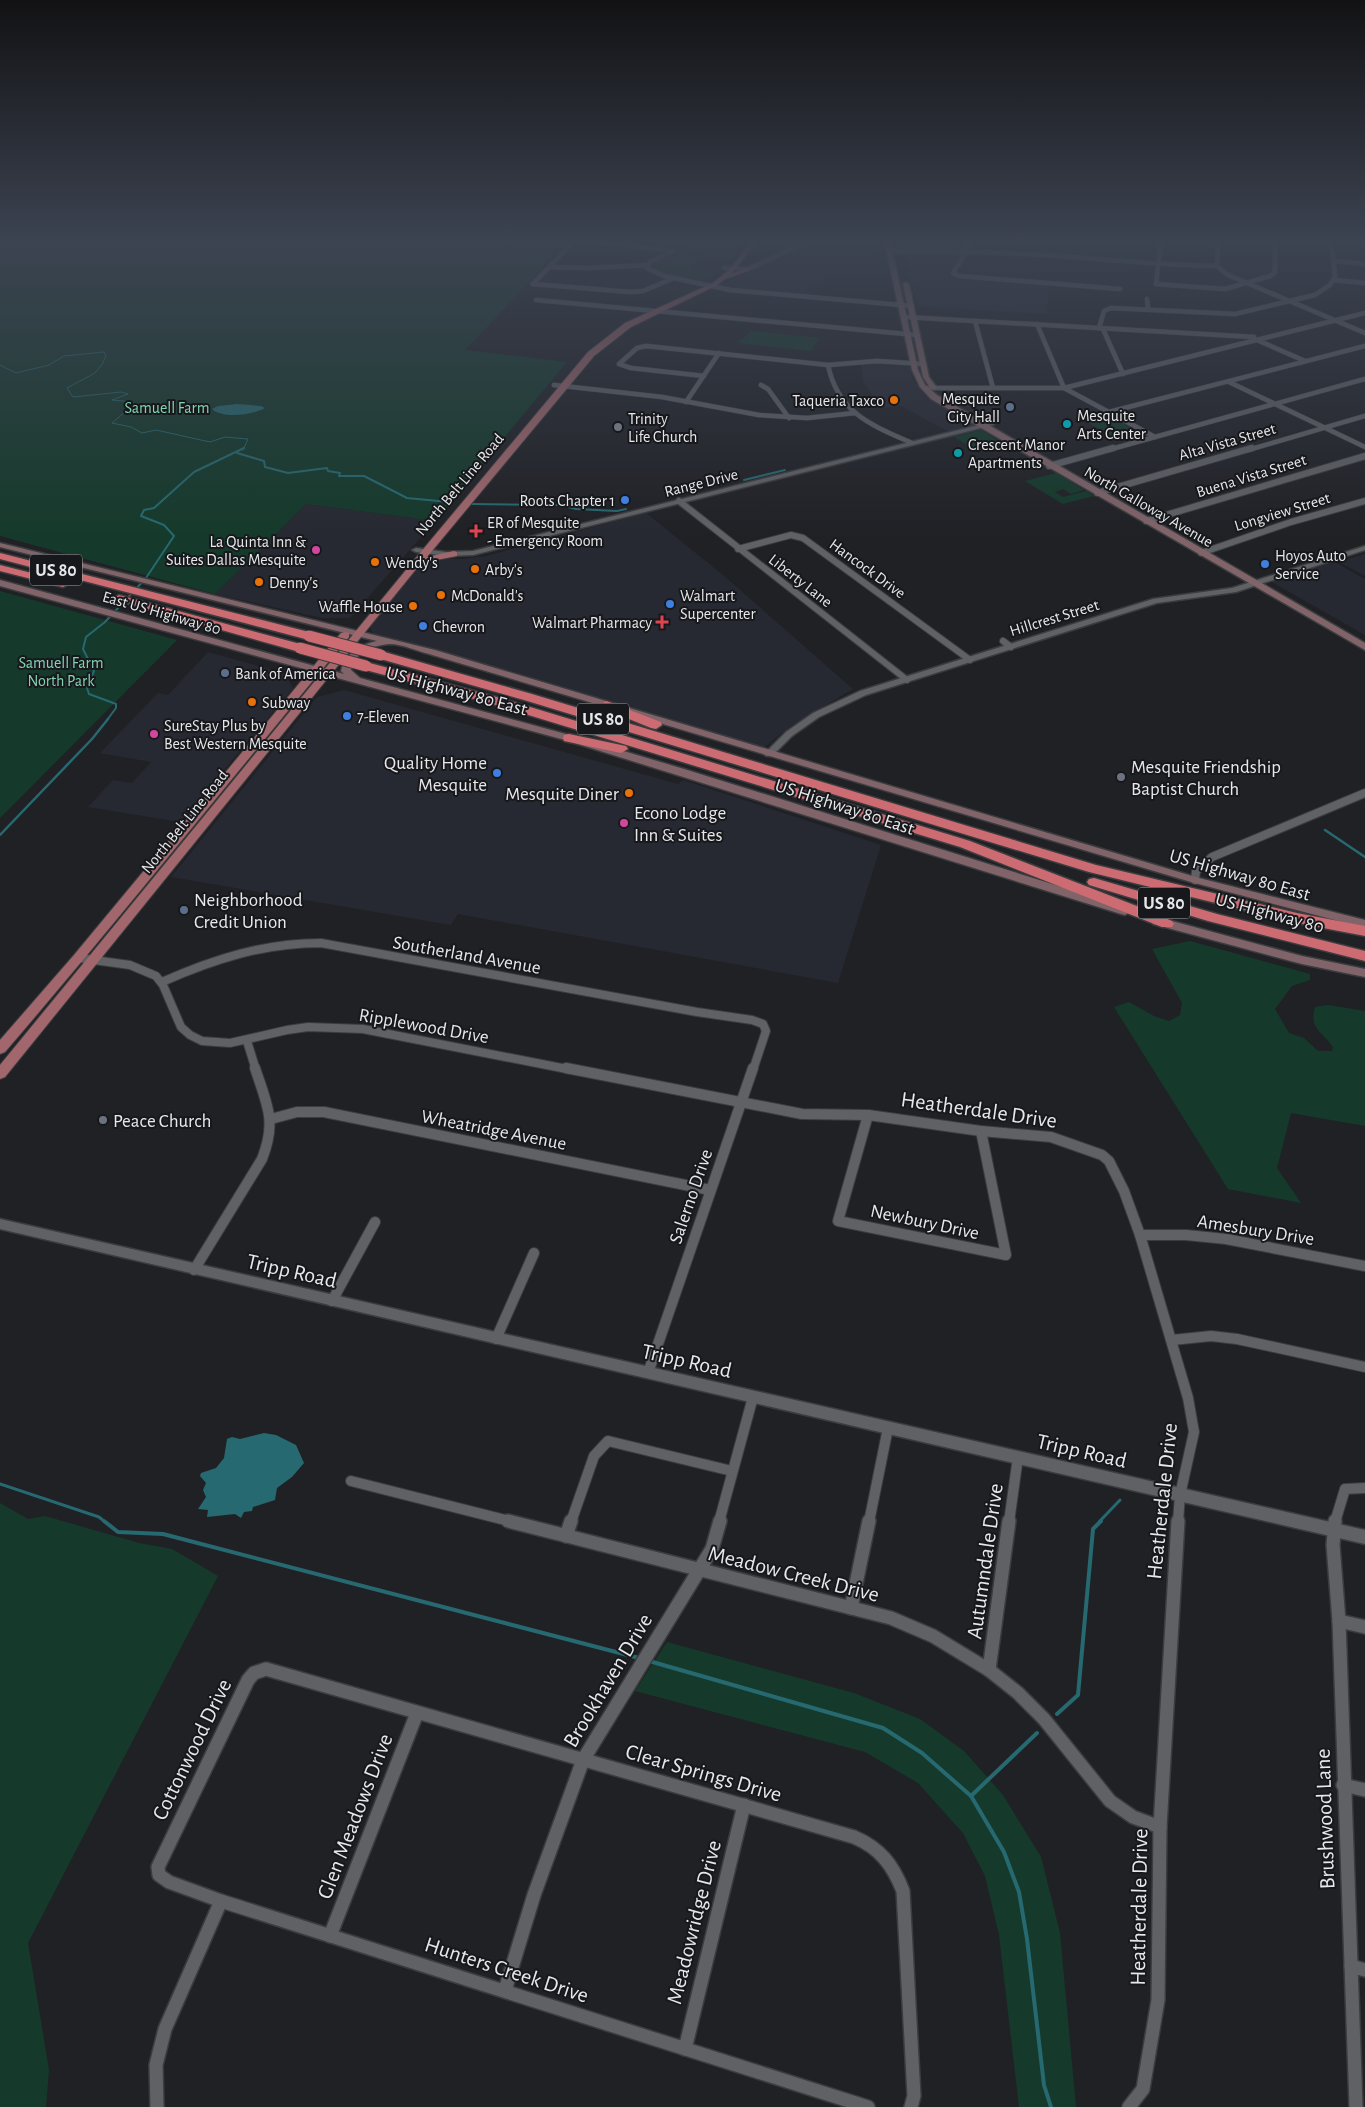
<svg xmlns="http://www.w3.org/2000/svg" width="1365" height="2107" font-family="'Alegreya Sans',sans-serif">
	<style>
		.built { fill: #272932 }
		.green { fill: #153a2b }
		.water { fill: #266970 }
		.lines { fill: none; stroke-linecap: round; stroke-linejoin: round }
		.stream-far4 { stroke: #266970; stroke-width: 1 }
		.stream-far3 { stroke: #266970; stroke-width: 2 }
		.stream-far2 { stroke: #266970; stroke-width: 2.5 }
		.stream-far1 { stroke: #266970; stroke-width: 3 }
		.stream { stroke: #266970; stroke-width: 4 }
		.minor-far4-casing { stroke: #3b3c3e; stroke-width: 5.5 }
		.minor-far3-casing { stroke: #3b3c3e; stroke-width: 8 }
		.minor-far2-casing { stroke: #3b3c3e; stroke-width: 10 }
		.minor-far1-casing { stroke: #3b3c3e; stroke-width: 12 }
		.minor-casing { stroke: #3b3c3e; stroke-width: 16 }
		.tertiary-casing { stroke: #3b3c3e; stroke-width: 3 }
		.secondary-casing { stroke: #3b3c3e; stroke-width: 3 }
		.primary-casing { stroke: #3b3c3e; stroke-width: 2 }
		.motorway-casing { stroke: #3b3c3e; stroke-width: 3 }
		.minor-far4 { stroke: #606165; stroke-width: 4.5 }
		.minor-far3 { stroke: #606165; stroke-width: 6 }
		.minor-far2 { stroke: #606165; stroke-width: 8 }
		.minor-far1 { stroke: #606165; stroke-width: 10 }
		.minor { stroke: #606165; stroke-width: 13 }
		.tertiary { fill: #606165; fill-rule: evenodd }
		.secondary { fill: #806469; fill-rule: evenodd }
		.primary { fill: #a1676c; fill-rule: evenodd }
		.motorway { fill: #cc6b71; fill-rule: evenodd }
		.motorway-bridge-casing { stroke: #3b3c3e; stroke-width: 13; stroke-linecap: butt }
		.motorway-bridge { stroke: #cc6b71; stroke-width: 11 }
		.food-dot { fill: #e8710a; stroke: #17181c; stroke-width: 2 }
		.service-dot { fill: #5c6f8a; stroke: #17181c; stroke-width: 2 }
		.culture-dot { fill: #0f9aa8; stroke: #17181c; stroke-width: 2 }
		.worship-dot { fill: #6b7280; stroke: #17181c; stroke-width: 2 }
		.shop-dot { fill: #3f7fe0; stroke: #17181c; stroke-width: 2 }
		.health-dot { fill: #e0444e; stroke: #17181c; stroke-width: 2 }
		.hotel-dot { fill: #d1479c; stroke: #17181c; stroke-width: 2 }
		.labels { text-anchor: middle; stroke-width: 4; stroke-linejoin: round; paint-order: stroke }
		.far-poi-label { font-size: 16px; fill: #e7e8ea; stroke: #17181c; text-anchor: start }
		.far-park-label { font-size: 16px; fill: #82d5b1; stroke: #17181c }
		.far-street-label { font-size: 16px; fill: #e7e8ea; stroke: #17181c }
		.shield { fill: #17181c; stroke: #a9aaac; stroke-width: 1 }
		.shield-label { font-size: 18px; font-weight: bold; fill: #e7e8ea }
		.street-label { font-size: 19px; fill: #e7e8ea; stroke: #17181c }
		.poi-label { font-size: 19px; fill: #e7e8ea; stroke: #17181c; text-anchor: start }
		.near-street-label { font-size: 22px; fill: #e7e8ea; stroke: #17181c }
	</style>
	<rect width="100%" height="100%" fill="#202125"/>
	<g class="built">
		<path d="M900 240H969L965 249 960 250H902Z"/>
		<path d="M693 245 732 255 727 262 672 257Z"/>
		<path d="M798 251 886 256 889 273H825V286L810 284 804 295 717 286Z"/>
		<path d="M907 253 960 254 950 276 1050 285 1046 314 918 306 904 254Z"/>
		<path d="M871 363 909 364 913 380 927 399 975 426 949 432 899 405 886 408 879 404 863 382 861 365Z"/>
		<path d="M306 504 435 521 350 618H322L215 594Z"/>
		<path d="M646 513 723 575 853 689 791 726 762 749 374 634 372 632 370 626 416 570 426 563 442 558 462 559 486 556Z"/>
		<path d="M1365 554V576L1339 562Z"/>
		<path d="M1333 561 1365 579V635L1270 581Z"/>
		<path d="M208 652 284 673 293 688 180 822 88 807 113 780 132 783 151 762 100 753 158 693 168 695Z"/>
		<path d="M344 690 678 784 683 780 881 845 838 983 458 914 451 925 171 877 317 697Z"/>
	</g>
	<g class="green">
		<path d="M0 240H569L465 350 567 362 435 521 306 504 215 594 0 536Z"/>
		<path d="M704 240H744L732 255 693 245Z"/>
		<path d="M670 256 700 259 692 268 717 273 699 283 658 272 653 269 654 263Z"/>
		<path d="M752 331 819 338 811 351 737 343Z"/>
		<path d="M1107 415 1145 435 1146 437 1123 442 1085 421Z"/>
		<path d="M981 430 1000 442 973 448 954 437Z"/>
		<path d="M1056 473 1084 490 1071 494 1063 489 1055 492 1063 497 1086 491 1094 496 1063 504 1025 481Z"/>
		<path d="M0 591 177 640 0 818Z"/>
		<path d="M1190 941 1310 974V980L1292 986 1275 1009 1289 1033 1304 1038 1318 1051H1332L1333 1047C1322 1030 1309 1030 1315 1007L1328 1005 1365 1011V1126L1291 1113 1277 1168 1301 1203 1228 1189 1114 1007 1129 1002 1154 1016 1169 1021 1180 1015 1182 1003 1152 949Z"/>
		<path d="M0 1503 28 1519 45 1516 139 1543 172 1549 218 1576 28 1943 49 2070 46 2107H0Z"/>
		<path d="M667 1642 854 1693 920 1719 964 1751 1003 1795 1041 1857 1060 1933 1076 2107H1019L999 1935 985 1876 963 1833 918 1783 865 1752 635 1691Z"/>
	</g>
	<g class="water">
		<path d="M237 404 261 406 265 408C253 415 222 419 212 409L218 406Z"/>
		<path d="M264 1433 276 1435 296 1445 304 1463 292 1477 277 1488 275 1500 253 1507 252 1511 244 1512 241 1518 235 1514 207 1517 208 1510 198 1509 206 1497 203 1490 206 1483 200 1476 201 1473 216 1468 224 1458 227 1439 232 1437 240 1439Z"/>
	</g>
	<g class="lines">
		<path class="stream-far4" d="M0 365 16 373 49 365 64 356 104 352 106 355 103 363 95 373 67 388 73 397 121 392 128 394 112 400 133 402V410L125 412 112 423 131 427 142 433 156 430 210 442 225 437 248 439 243 450"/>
		<g class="stream-far3">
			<path d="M237 453 264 461 265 467 288 473 327 468 328 471 340 473 339 476H364L407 498 449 502"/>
			<path d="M744 480 785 470"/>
			<path d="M472 504 560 505 576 509 617 511 626 509"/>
			<path d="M107 720 116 708V704L89 694 87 688 94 671 83 649 86 637 105 622 146 578 174 536 164 525 141 516 144 510 154 508 194 472 244 448"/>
		</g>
		<g class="stream-far2">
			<path d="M1325 830 1365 857"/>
			<path d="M0 835 92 739 108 719"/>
		</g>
		<g class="stream-far1">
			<path d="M0 1484 99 1517 105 1522"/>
			<path d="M1099 1522 1120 1500"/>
		</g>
		<g class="stream">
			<path d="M104 1521 118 1532 163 1534 639 1658"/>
			<path d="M649 1661 883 1728 922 1753 971 1796 1004 1852 1019 1892 1027 1939 1044 2085 1051 2107"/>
			<path d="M1057 1714 1078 1695 1093 1529 1101 1521"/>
			<path d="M971 1796 1037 1733"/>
		</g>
		<g class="minor-far4-casing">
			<g id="minor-far4">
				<path d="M583 240 673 251"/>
				<path d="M1161 240 1156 284 1225 289 1270 276 1275 272V240"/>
				<path d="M1218 240 1217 266 1228 275 1365 333"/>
				<path d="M673 251 650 262 647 268 664 276 730 290 912 306"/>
				<path d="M1334 261 1365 264"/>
				<path d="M549 267 588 268 647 265"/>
				<path d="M1334 280 1365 283"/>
				<path d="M533 284 630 292 643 291 674 278"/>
				<path d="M533 284 575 240"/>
				<path d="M1120 289 959 276 953 273 966 252C1050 252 1133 265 1217 266"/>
				<path d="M1147 299 1148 309"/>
				<path d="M536 300 917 335"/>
				<path d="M905 317 1254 337"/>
				<path d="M975 321 993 388"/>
				<path d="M1037 324 1064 388 1155 437"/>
				<path d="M1099 328 1104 311 1111 308 1235 314 1315 295 1330 285 1335 276 1332 248 1324 240"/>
				<path d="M1103 329 1123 374"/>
				<path d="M1257 340 1305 361"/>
				<path d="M828 365C838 413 871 425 912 443"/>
				<path d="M704 376 631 368 619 364 637 348 646 346 828 365 877 361 923 364"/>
				<path d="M1229 382 1365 447"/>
				<path d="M554 385 662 397 759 415 807 418 855 413"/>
				<path d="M761 385 768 389 789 418"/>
				<path d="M924 388H1064L1365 313"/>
				<path d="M686 402 719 353"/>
				<path d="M1109 412 1365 346"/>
				<path d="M1108 450 1365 379"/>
				<path d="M1248 450 1365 416"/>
			</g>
		</g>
		<g class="minor-far3-casing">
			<g id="minor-far3">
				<path d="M1049 466 1113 448"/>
				<path d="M1097 493 1252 448"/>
				<path d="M679 501 907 680"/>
				<path d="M1146 521 1365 456"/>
				<path d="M738 549 791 535 803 538 970 660"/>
				<path d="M1201 553 1291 522 1365 501"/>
				<path d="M1003 641 1011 647"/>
			</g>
		</g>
		<g class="minor-far2-casing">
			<g id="minor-far2">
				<path d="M1195 880 1196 871 1212 857 1365 793"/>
				<path d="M79 958 130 965 156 976 163 985 181 1027 190 1035 202 1041 230 1043 287 1030 308 1027 363 1029 572 1070"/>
				<path d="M162 982C214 959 264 943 321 943L697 1012 752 1020 763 1024 766 1031 753 1070"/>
				<path d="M247 1041 256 1070"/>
			</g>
		</g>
		<g class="minor-far1-casing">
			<g id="minor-far1">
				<path d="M566 1068 802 1114 868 1115 981 1131 1051 1137 1102 1155 1109 1161 1124 1191 1140 1235 1188 1398 1194 1432 1180 1495 1178 1522"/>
				<path d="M868 1115 838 1221 1006 1255 981 1131"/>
				<path d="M271 1119 297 1112H324L710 1190"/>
				<path d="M1140 1235H1186L1226 1239 1365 1266"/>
				<path d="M194 1270 262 1159C277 1121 267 1105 255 1068"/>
				<path d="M332 1301 375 1222"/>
				<path d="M496 1339 534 1253"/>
				<path d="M1172 1340 1211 1336 1237 1339 1365 1367"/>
				<path d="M648 1373 753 1068"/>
				<path d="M351 1481 513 1522"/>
				<path d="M571 1522 594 1456 608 1441 732 1471"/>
				<path d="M719 1522 753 1397"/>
				<path d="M869 1522 888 1428"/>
				<path d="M1009 1522 1018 1457"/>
				<path d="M1335 1522 1345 1489 1365 1488"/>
			</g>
		</g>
		<g class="minor-casing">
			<g id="minor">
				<path d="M508 1521 891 1618 933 1636 989 1670 1018 1693 1044 1719 1110 1801 1133 1817 1160 1827"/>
				<path d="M1335 1521 1333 1545 1339 1621 1356 2107"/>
				<path d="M566 1536 571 1521"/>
				<path d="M851 1608 869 1521"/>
				<path d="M1339 1621 1365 1627"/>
				<path d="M989 1670 1009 1521"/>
				<path d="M1343 1785 1365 1790"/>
				<path d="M330 1936 417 1713"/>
				<path d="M1351 1966 1365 1970"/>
				<path d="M505 1990 534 1895 583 1760 712 1549 720 1521"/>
				<path d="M685 2049 744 1805"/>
				<path d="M157 2107 156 2065 165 2029 221 1901"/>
				<path d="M868 2107 221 1901 169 1882 159 1875 158 1867 248 1680 254 1673 266 1669 854 1837C880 1848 893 1865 903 1891L914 2096 911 2107"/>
				<path d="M1129 2107 1143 2089 1158 2000 1160 1827 1178 1521"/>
			</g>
		</g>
		<g class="tertiary-casing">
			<g id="tertiary">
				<path d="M807 240H814L751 270H725L722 268 725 266 748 267Z"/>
				<path d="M968 240H974L969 252 966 254 890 253 887 251 890 249 964 250Z"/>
				<path d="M991 422 994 424 993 425 473 555 446 556 416 552 412 550 416 548 446 552 473 551Z"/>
				<path d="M1365 546V550L1236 592 1157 603 866 695 819 717 792 736 772 756H766L764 754 786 732 813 713 860 691 1153 599 1232 588Z"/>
				<path d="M0 1219 1365 1530V1544L0 1229Z"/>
			</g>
		</g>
		<g class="secondary-casing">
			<g id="secondary">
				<path d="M884 240H890L918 370 925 385 937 395 1365 643V650L931 399 920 387 912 370Z"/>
				<path d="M906 282 909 284 929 377 937 388 935 389H931L923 377 903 284Z"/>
				<path d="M0 543 435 650 1199 878 1365 920V928L1191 882 429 654C417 651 402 644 390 644 374 645 354 652 351 670L360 678 573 736 684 769 1129 908 1131 911 1125 915 1121 914 565 740 0 586V580L344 674 341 671C345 653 360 645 377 641L0 547Z"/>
				<path d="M1157 917 1302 956 1365 969V977L1302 964 1153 924 1151 921 1153 918Z"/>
			</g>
		</g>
		<g class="primary-casing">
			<g id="primary">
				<path d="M752 240H759L731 274 749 267 751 270 725 279 717 285 631 327 594 356 427 557 454 551 457 552V556L421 563 5 1077 0 1079V1065L415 559 588 352 625 323 713 283 731 268Z"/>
				<path d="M345 632 349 633V637C234 775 122 916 5 1052L0 1054V1040L74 955 341 633Z"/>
			</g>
		</g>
		<g class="motorway-casing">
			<g id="motorway">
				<path d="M0 553 313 633 315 636 309 640 0 559Z"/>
				<path d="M0 565 67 582 69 584 63 587 0 571Z"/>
				<path d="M119 595 304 645 306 648 300 652 296 651 115 600 113 598Z"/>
				<path d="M381 651 532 694 1096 865 1297 913 1365 926V936L1297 923 1089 872 524 700 377 658 375 655Z"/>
				<path d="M366 662 504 699 970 841 1147 910 1172 921 1174 924 1172 927H1162L960 847 496 705 362 669 360 666 362 663Z"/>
				<path d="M606 701 661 722 662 725 656 729 651 728 602 708 600 705Z"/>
				<path d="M569 734 626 746 628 749 621 753 564 741 563 738 564 735Z"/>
				<path d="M1094 878 1217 914 1365 951V961L1208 921 1089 885 1087 882 1089 879Z"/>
			</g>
		</g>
		<use href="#minor-far4" class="minor-far4"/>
		<use href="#minor-far3" class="minor-far3"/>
		<use href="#minor-far2" class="minor-far2"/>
		<use href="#minor-far1" class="minor-far1"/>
		<use href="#minor" class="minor"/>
		<use href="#tertiary" class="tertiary"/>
		<use href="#secondary" class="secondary"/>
		<use href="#primary" class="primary"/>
		<use href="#motorway" class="motorway"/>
		<g class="motorway-bridge-casing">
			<g id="motorway-bridge">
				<path d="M309 636 381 655"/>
				<path d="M300 648 366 666"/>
			</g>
		</g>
		<use href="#motorway-bridge" class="motorway-bridge"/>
	</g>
	<linearGradient id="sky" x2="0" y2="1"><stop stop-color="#121214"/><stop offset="0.45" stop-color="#3c4351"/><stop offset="1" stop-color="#3c4351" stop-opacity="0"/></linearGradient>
	<rect width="1365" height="535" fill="url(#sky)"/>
	<g class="food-dot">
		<circle cx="894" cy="400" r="5"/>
		<circle cx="375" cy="562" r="5"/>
		<circle cx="475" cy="569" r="5"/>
		<circle cx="259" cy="582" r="5"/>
		<circle cx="441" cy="595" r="5"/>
		<circle cx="413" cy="606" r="5"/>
		<circle cx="252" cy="702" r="5"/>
		<circle cx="629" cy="793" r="5"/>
	</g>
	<g class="service-dot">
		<circle cx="1010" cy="407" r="5"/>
		<circle cx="225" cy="673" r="5"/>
		<circle cx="184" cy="910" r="5"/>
	</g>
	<g class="culture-dot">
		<circle cx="1067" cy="424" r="5"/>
		<circle cx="958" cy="453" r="5"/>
	</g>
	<g class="worship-dot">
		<circle cx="618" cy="427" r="5"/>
		<circle cx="1121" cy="777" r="5"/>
		<circle cx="103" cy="1120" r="5"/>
	</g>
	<g class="shop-dot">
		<circle cx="625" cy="500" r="5"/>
		<circle cx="1265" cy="564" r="5"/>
		<circle cx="670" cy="604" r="5"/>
		<circle cx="423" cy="626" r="5"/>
		<circle cx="347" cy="716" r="5"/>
		<circle cx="497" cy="773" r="5"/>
	</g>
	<g class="health-dot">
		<path d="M473.5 523.5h5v5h5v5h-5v5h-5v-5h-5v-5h5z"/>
		<path d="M659.5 614.5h5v5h5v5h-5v5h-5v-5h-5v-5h5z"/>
	</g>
	<g class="hotel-dot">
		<circle cx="316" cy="550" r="5"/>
		<circle cx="154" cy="734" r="5"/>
		<circle cx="624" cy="823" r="5"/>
	</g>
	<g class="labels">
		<g class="far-poi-label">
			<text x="1000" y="404" text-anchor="end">Mesquite<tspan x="1000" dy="18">City Hall</tspan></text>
			<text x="884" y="406" text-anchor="end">Taqueria Taxco</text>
			<text x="1077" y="421">Mesquite<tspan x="1077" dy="18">Arts Center</tspan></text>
			<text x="628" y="424">Trinity<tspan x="628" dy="18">Life Church</tspan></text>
			<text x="968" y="450">Crescent Manor<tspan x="968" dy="18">Apartments</tspan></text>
			<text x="615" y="506" text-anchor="end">Roots Chapter 1</text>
			<text x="487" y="528">ER of Mesquite<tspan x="487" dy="18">- Emergency Room</tspan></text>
			<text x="306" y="547" text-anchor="end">La Quinta Inn &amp;<tspan x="306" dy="18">Suites Dallas Mesquite</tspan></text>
			<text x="1275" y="561">Hoyos Auto<tspan x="1275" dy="18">Service</tspan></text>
			<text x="385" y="568">Wendy's</text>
			<text x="485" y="575">Arby's</text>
			<text x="269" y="588">Denny's</text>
			<text x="451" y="601">McDonald's</text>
			<text x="680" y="601">Walmart<tspan x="680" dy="18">Supercenter</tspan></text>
			<text x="403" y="612" text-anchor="end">Waffle House</text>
			<text x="652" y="628" text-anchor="end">Walmart Pharmacy</text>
			<text x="433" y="632">Chevron</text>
			<text x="235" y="679">Bank of America</text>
			<text x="262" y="708">Subway</text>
			<text x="357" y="722">7-Eleven</text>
			<text x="164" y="731">SureStay Plus by<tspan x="164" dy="18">Best Western Mesquite</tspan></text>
		</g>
		<g class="far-park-label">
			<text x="167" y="413">Samuell Farm</text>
			<text x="61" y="668">Samuell Farm<tspan x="61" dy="18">North Park</tspan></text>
		</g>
		<g class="far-street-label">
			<text transform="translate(1227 441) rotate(-16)" y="6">Alta Vista Street</text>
			<text transform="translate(1251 475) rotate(-17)" y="6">Buena Vista Street</text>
			<text transform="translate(701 482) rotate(-14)" y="6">Range Drive</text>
			<text transform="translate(459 484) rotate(-50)" y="6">North Belt Line Road</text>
			<text transform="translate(1149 506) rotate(30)" y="6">North Galloway Avenue</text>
			<text transform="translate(1282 511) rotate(-17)" y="6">Longview Street</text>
			<text transform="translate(868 568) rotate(36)" y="6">Hancock Drive</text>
			<text transform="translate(801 580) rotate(38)" y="6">Liberty Lane</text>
			<text transform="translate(162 612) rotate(16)" y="6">East US Highway 80</text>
			<text transform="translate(1054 617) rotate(-17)" y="6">Hillcrest Street</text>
			<text transform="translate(184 821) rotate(-51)" y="6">North Belt Line Road</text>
		</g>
		<g class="shield">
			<rect x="30" y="554.5" width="52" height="31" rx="4"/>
			<rect x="577" y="703.5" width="52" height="31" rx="4"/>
			<rect x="1138" y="887.5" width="52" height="31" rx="4"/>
		</g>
		<g class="shield-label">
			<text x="56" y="576">US 80</text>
			<text x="603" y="725">US 80</text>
			<text x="1164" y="909">US 80</text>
		</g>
		<g class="street-label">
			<text transform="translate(457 690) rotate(15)" y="7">US Highway 80 East</text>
			<text transform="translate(845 806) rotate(18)" y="7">US Highway 80 East</text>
			<text transform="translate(1240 874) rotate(16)" y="7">US Highway 80 East</text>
			<text transform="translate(1270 912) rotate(15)" y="7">US Highway 80</text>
			<text transform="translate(467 954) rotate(10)" y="7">Southerland Avenue</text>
			<text transform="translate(424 1025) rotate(10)" y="7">Ripplewood Drive</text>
			<text transform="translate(494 1129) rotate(11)" y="7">Wheatridge Avenue</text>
			<text transform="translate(690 1196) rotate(-71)" y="7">Salerno Drive</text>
			<text transform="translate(925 1221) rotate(12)" y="7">Newbury Drive</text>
			<text transform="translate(1256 1229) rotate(9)" y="7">Amesbury Drive</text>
		</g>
		<g class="poi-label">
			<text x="487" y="769" text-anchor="end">Quality Home<tspan x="487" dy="22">Mesquite</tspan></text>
			<text x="1131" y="773">Mesquite Friendship<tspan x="1131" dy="22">Baptist Church</tspan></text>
			<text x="619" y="800" text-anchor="end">Mesquite Diner</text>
			<text x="634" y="819">Econo Lodge<tspan x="634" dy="22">Inn &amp; Suites</tspan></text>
			<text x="194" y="906">Neighborhood<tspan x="194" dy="22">Credit Union</tspan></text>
			<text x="113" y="1127">Peace Church</text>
		</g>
		<g class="near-street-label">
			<text transform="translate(979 1109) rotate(8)" y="8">Heatherdale Drive</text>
			<text transform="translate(292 1270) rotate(13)" y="8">Tripp Road</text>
			<text transform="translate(687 1360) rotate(13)" y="8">Tripp Road</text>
			<text transform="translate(1082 1450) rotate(13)" y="8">Tripp Road</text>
			<text transform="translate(1161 1501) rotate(-84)" y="8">Heatherdale Drive</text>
			<text transform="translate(984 1561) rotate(-82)" y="8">Autumndale Drive</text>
			<text transform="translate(794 1573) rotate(14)" y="8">Meadow Creek Drive</text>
			<text transform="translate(607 1680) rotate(-59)" y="8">Brookhaven Drive</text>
			<text transform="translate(191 1749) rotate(-64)" y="8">Cottonwood Drive</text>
			<text transform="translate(704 1772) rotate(16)" y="8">Clear Springs Drive</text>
			<text transform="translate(354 1816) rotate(-69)" y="8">Glen Meadows Drive</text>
			<text transform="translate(1324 1819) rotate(-92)" y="8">Brushwood Lane</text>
			<text transform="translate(1138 1907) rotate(-89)" y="8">Heatherdale Drive</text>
			<text transform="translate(693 1922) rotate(-76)" y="8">Meadowridge Drive</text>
			<text transform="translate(507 1969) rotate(18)" y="8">Hunters Creek Drive</text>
		</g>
	</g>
</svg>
